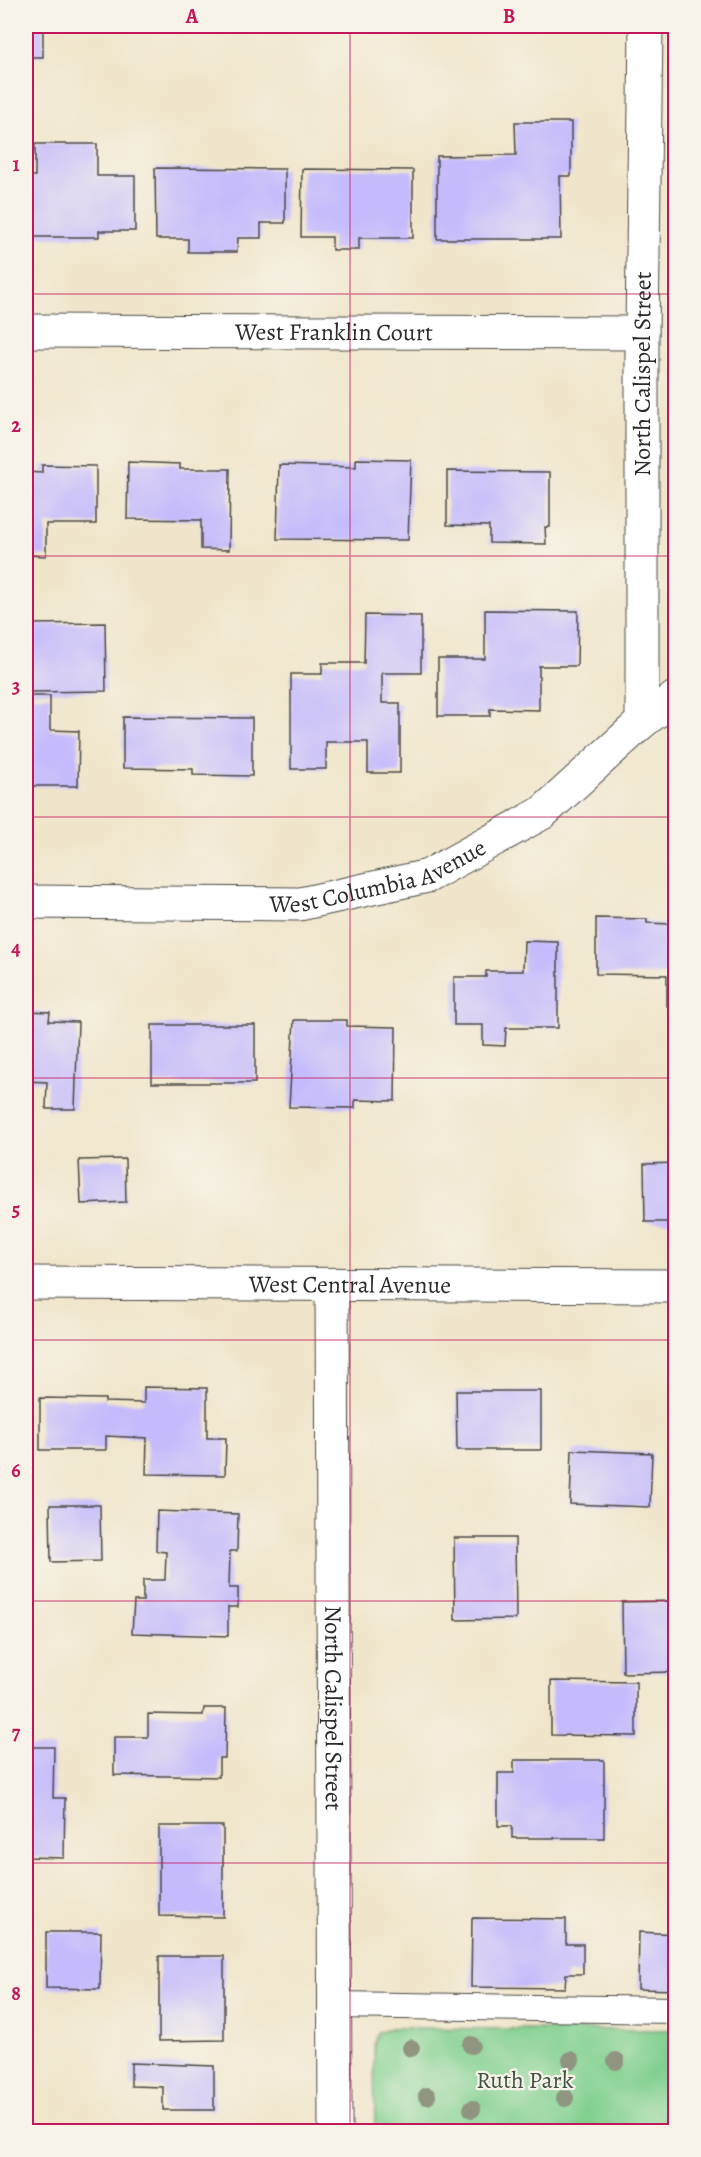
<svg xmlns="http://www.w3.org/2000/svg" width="701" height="2157" font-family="Alegreya,serif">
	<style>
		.green { fill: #81d090; stroke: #567e5e; stroke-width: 1.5 }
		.building { fill: #c4bafc }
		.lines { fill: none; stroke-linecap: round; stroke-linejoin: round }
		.lane-casing { stroke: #494743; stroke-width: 28 }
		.street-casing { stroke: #494743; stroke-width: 35 }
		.secondary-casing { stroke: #494743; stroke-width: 35 }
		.lane { stroke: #fff; stroke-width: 26 }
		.street { stroke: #fff; stroke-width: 33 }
		.secondary { stroke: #fff; stroke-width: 33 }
		.tree { fill: #8f9580 }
		.grid { fill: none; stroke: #c2185b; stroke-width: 1.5; stroke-opacity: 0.55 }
		.labels { text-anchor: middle; stroke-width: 4.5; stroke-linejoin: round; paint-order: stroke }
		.street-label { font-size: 24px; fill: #2b2b2b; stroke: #f7f3e8 }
		.park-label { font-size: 24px; fill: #405444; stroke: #f7f3e8 }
		.neatline { fill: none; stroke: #c2185b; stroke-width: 2 }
		.grid-label { font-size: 20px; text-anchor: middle; font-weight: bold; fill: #c2185b }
	</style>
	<rect width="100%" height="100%" fill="#f7f3e8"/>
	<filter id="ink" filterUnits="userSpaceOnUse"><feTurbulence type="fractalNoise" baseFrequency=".0167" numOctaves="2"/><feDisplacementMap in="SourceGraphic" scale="12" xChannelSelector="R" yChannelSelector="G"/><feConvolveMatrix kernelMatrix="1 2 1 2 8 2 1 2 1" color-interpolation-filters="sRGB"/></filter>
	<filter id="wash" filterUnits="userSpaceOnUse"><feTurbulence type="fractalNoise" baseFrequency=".008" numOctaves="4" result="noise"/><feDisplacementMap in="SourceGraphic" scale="24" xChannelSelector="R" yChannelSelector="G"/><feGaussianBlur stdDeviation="1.35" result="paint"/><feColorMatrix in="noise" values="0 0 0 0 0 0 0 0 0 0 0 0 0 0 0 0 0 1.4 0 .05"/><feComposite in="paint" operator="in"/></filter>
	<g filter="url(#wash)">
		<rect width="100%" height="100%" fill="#f0e5ca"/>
		<path class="green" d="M391 2028 675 2030V2131H375L374 2045 378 2033Z"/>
		<g id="blocks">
			<g class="building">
				<rect x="26" y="26" width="17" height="31"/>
				<path d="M515 122H571V176H560L561 239H437V156L516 155Z"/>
				<path d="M35 144H97V176H135V231H99V237H26V176H35Z"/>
				<path d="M155 168 285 169V223H261V238H238L237 252H188V239H156Z"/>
				<path d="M302 169 413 170V238H359V250H332V237H301Z"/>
				<path d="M356 459 411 460 408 540 277 539 279 465 356 467Z"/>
				<path d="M128 462 180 464V469H230L229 550 201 549V520L127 519Z"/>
				<path d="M42 465 96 466V524H46V556L26 555V472L42 473Z"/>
				<path d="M447 471 550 472V527H545L546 544 489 543V526L447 525Z"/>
				<path d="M485 610 578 611 577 666H539V710L490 709V716H438V659H485Z"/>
				<path d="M365 615 421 616V673H382V703H400V773H368V742H326V769H291V674H322V663H364Z"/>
				<path d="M105 623 106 691 30 692 29 624Z"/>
				<path d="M26 696H50V730L79 731 78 786H32V800H26Z"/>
				<path d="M123 717 252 718V776L193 775V769L123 768Z"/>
				<path d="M596 918 647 919V923L671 924V934H676V1006H667V975L596 974Z"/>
				<path d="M524 941 558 942V1028H506L505 1046 483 1045V1025H454V977H486V971H523Z"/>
				<path d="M26 1011 50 1012 49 1021 78 1022 75 1109H46L47 1082 26 1081Z"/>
				<path d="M294 1020H347V1026L396 1027 395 1101 355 1100V1108L289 1107Z"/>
				<rect x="152" y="1025" width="103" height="58"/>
				<path d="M125 1159 126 1202 81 1204 79 1160Z"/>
				<path d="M676 1163V1222H645L644 1164Z"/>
				<path d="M144 1387 207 1388V1438H226L225 1475 146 1474 147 1438 106 1436V1450H40V1398L105 1399V1402L144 1403Z"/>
				<path d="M456 1391H541V1450H457Z"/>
				<path d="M572 1450 652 1453 650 1507 570 1504Z"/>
				<path d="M50 1505H100L101 1561 51 1562Z"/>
				<path d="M157 1511 238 1514 237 1551H230L229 1588H238V1607H228V1636L132 1633 134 1601H143V1580H165L166 1552 156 1551Z"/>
				<path d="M454 1538H515L516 1619 455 1620Z"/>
				<path d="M676 1601V1672L623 1673 622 1602Z"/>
				<path d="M551 1681 636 1682V1736L551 1735Z"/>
				<path d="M204 1708H226L225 1758H219V1777L114 1775V1737H148V1714L203 1715Z"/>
				<path d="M26 1747H54L53 1798H65L64 1858 26 1857Z"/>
				<path d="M514 1760H604V1838H512V1826H498V1773H514Z"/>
				<path d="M159 1826H223V1917L159 1916Z"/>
				<path d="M472 1918 566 1919V1944H583V1974H566L565 1988 471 1987Z"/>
				<path d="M46 1932H101L100 1989 46 1988Z"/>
				<path d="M639 1932 676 1934V1990L638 1989Z"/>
				<path d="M159 1956H224V2040L159 2041Z"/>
				<path d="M131 2063 214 2066V2110H163V2087L131 2086Z"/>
			</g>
		</g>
	</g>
	<g filter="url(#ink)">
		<use href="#blocks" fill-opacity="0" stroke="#494743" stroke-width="1.5"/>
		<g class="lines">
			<g class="lane-casing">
				<path id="lane" d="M334 2005 676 2010"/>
			</g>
			<g class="street-casing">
				<g id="street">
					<path id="s1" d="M26 331 642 333"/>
					<path id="s2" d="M642 722V333L646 26"/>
					<path id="s3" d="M26 902 300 904 428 876 542 813 642 722 676 697"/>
					<path id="s4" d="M332 1285 335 2132"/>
				</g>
			</g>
			<g class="secondary-casing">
				<g id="secondary">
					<path id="s5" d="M26 1283 676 1286"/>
				</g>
			</g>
			<use href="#lane" class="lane"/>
			<use href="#street" class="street"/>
			<use href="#secondary" class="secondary"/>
		</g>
		<g class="tree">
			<circle cx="471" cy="2045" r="9"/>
			<circle cx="411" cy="2048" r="9"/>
			<circle cx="571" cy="2060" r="9"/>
			<circle cx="616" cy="2061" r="9"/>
			<circle cx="427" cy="2096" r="9"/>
			<circle cx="565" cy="2098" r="9"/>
			<circle cx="472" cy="2109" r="9"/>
		</g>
	</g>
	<path class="grid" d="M350 26V2132M26 294H676M26 556H676M26 817H676M26 1078H676M26 1340H676M26 1601H676M26 1863H676"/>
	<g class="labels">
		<g class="street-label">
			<text dy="8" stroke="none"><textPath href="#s1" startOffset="308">West Franklin Court</textPath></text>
			<text dy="8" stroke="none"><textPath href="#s2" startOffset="348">North Calispel Street</textPath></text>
			<text dy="8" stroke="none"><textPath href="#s3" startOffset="356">West Columbia Avenue</textPath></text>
			<text dy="8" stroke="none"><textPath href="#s5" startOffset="324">West Central Avenue</textPath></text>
			<text dy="8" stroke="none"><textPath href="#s4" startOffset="423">North Calispel Street</textPath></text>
		</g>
		<g class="park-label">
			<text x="525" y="2088">Ruth Park</text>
		</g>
	</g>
	<rect width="701" height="2157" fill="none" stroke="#f7f3e8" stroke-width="66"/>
	<rect x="33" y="33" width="635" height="2091" class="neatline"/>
	<g class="grid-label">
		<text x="192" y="23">A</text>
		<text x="509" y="23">B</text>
		<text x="16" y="171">1</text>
		<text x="16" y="432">2</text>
		<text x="16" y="693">3</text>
		<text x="16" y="955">4</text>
		<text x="16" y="1216">5</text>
		<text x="16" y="1477">6</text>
		<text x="16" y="1739">7</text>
		<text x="16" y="2000">8</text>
	</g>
</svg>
